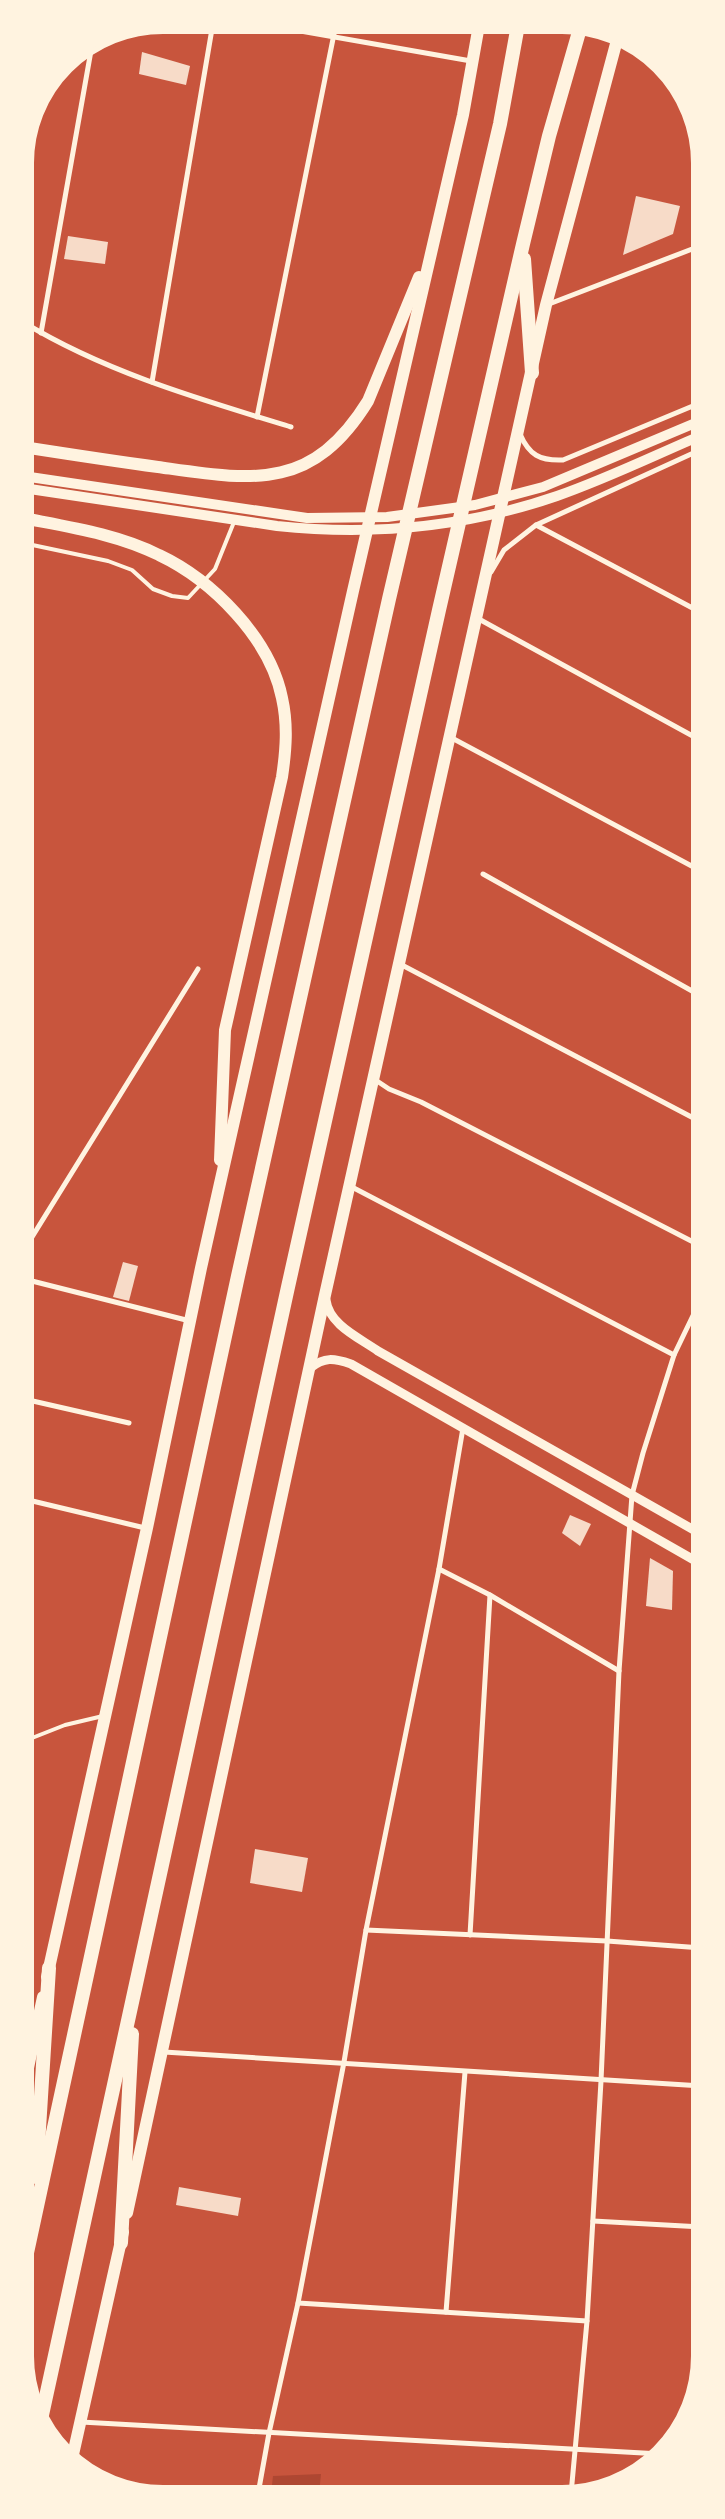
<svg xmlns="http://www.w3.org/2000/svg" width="725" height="2519" font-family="'Alegreya Sans',sans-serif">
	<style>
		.green { fill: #ae4732 }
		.building { fill: #f7dbc8 }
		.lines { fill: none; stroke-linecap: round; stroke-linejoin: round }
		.service { stroke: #fff3e0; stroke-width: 4 }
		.minor { stroke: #fff3e0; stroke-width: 5 }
		.tertiary { stroke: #fff3e0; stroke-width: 9 }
		.secondary { stroke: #fff3e0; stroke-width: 10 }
		.primary { stroke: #fff3e0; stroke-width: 12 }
		.trunk { stroke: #fff3e0; stroke-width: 14 }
		.rim { fill: none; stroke: #fff3e0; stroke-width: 6 }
	</style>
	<rect width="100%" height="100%" fill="#c8553d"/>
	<path class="green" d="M321 2474 319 2494H271L273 2476Z"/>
	<g class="building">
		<path d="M142 52 190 66 186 85 139 74Z"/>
		<path d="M636 196 680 206 673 234 623 255Z"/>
		<path d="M68 236 108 242 105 264 64 259Z"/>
		<path d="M123 1262 138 1266 129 1301 113 1297Z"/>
		<path d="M570 1515 591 1524 580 1546 562 1533Z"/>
		<path d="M650 1558 673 1571 672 1610 646 1606Z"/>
		<path d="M255 1849 308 1858 302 1892 250 1883Z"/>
		<path d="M179 2187 241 2198 238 2216 176 2205Z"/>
	</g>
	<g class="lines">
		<g class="service">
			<path d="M23 543 108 561 132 570 153 589 172 596 188 598 215 569 234 522"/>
			<path d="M25 1769 32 1738 65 1725 103 1716"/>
		</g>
		<g class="minor">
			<path d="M255 23 471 61"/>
			<path d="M549 304 700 246"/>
			<path d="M23 322C105 372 199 399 291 427"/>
			<path d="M41 333 92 45"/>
			<path d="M152 382 213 23"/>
			<path d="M257 417 336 24"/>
			<path d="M520 434C529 455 540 461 563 460L700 403"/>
			<path d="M536 525 700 612"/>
			<path d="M491 572 504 550 536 525 700 450"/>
			<path d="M477 618 700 740"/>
			<path d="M450 737 701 871"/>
			<path d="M483 874 701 996"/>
			<path d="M400 964 701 1122"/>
			<path d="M374 1079 389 1089 421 1102 701 1246"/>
			<path d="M350 1186 674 1355"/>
			<path d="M24 1250 198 969"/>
			<path d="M24 1279 190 1321"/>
			<path d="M24 1399 129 1423"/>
			<path d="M24 1499 145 1528"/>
			<path d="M439 1569 490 1595 619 1671"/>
			<path d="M366 1930 607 1941 702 1948"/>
			<path d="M470 1935 490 1595"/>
			<path d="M164 2052 702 2086"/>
			<path d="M593 2221 702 2227"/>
			<path d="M298 2303 587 2321"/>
			<path d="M446 2312 465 2072"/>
			<path d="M81 2422 661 2454"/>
			<path d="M258 2494 269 2433 298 2303 344 2062 366 1930 439 1569 463 1428"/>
			<path d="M571 2494 587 2321 601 2081 619 1671 632 1495 643 1453 674 1355 701 1299"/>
		</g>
		<g class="tertiary">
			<path d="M326 1300C329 1325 360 1338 378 1351L701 1534"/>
			<path d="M310 1368C325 1357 333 1358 351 1364L701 1564"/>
		</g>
		<g class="secondary">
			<path d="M23 476 307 518 387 517 475 505 543 487 700 421"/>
			<path d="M23 488 277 526C372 536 467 527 557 496 606 479 653 456 700 436"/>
		</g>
		<g class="primary">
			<path d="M23 447C68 454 113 461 158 467 251 480 311 493 368 401L419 277"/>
			<path d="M23 518C69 527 117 534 159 555 212 580 270 638 282 698 288 725 286 750 282 777L225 1030 220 1160"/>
			<path d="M47 1977 147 1528 201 1268 353 591 463 115 479 25"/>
			<path d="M25 2082 43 1997"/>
			<path d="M127 2213 325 1295 546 305 617 40"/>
			<path d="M72 2459 123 2232"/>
		</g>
		<g class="trunk">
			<path d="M524 259 532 373"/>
			<path d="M36 2177 49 1968"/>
			<path d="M121 2243 132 2034"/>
			<path d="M25 2262 238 1276 389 599 500 124 518 25"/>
			<path d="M42 2415 288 1287 439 610 523 244 549 136 581 25"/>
		</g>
	</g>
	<path d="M0 0H725V2519H0ZM163 31H562A132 132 0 0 1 694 163V2356A132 132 0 0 1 562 2488H163A132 132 0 0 1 31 2356V163A132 132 0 0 1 163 31Z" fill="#fff3e0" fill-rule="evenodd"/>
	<path class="rim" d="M163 31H562A132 132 0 0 1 694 163V2356A132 132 0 0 1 562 2488H163A132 132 0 0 1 31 2356V163A132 132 0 0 1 163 31Z"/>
</svg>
